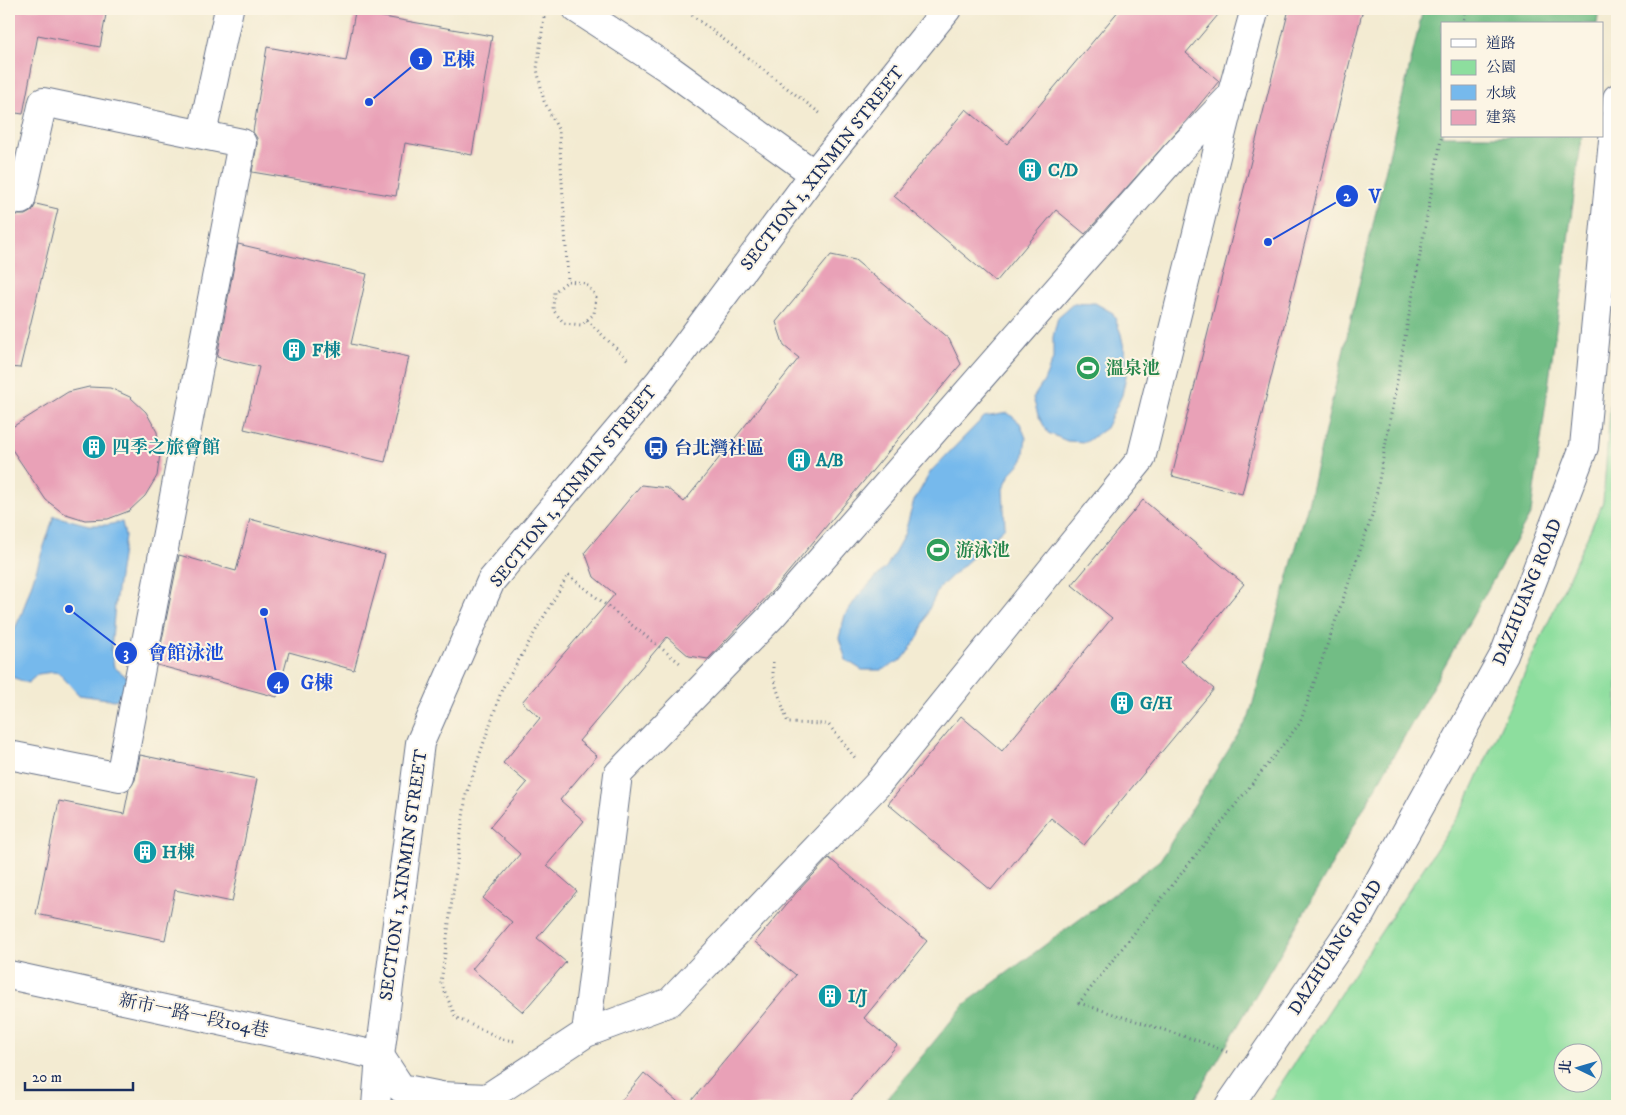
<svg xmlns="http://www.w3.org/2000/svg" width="1626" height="1115" font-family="'IM FELL DW Pica','Noto Serif TC',serif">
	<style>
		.green { fill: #8dde9e; stroke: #54867e; fill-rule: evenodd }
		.forest { fill: #72bd85; stroke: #467672 }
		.water { fill: #76b9ec; stroke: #4874a5 }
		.building { fill: #e9a1b7 }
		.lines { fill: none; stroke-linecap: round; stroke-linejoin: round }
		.street-casing { stroke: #677187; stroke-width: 30 }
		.path { stroke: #677187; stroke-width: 3; stroke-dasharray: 1 4; stroke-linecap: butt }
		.street { stroke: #fff; stroke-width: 28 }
		.labels { text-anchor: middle; stroke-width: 4; stroke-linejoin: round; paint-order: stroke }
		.street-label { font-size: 18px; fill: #1b2f5e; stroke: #fcf5e5 }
		.culture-label { font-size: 18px; font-weight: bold; fill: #0d838f; stroke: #fcf5e5; text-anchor: start }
		.leisure-label { font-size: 18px; font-weight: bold; fill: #27864d; stroke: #fcf5e5; text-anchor: start }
		.transit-label { font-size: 18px; font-weight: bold; fill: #164399; stroke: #fcf5e5; text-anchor: start }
		.leader { fill: none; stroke: #1d4ed8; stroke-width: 2 }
		.callout-dot { fill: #1d4ed8; stroke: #fcf5e5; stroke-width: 2 }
		.mark-label { font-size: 15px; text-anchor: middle; font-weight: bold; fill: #fff }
		.callout-label { font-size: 19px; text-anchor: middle; font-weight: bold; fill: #1d4ed8; stroke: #fcf5e5; stroke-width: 4; stroke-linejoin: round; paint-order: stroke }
	</style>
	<rect width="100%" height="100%" fill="#fcf5e5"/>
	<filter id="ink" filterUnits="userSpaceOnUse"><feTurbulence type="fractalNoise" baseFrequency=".02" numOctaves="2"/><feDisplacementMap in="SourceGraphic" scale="10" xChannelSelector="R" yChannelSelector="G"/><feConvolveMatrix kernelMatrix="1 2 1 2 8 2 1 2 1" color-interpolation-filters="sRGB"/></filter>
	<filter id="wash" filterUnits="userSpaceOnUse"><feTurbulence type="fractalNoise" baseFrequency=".0096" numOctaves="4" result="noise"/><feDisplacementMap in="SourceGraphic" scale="20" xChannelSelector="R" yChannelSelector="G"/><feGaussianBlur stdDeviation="1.12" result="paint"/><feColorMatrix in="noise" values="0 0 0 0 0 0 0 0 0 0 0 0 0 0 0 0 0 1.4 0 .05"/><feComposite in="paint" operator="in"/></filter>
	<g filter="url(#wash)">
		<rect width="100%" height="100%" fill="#f3ebd2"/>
		<path class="green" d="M1617 318V1106H1266L1464 807 1603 502ZM1564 1052H1594V1082H1564Z"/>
		<path class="forest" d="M1423 9H1599L1597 24H1442V136H1582L1531 513 1327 873 1191 1106H881L965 1004 1160 860 1249 717 1308 504Z"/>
		<g class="water">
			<path d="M1095 303 1113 313 1121 334 1126 358V376L1122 395 1106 428 1086 442 1067 441 1048 433 1038 415 1033 398 1044 381 1053 359V337L1058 317 1073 304Z"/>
			<path d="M1008 413 1020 423 1026 438 1023 460 1010 474 1003 489 1005 527 939 588 928 611 919 636 903 659 882 670H862L846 660 839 638 845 615 858 596 887 566 904 535 914 501 931 471 984 417Z"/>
			<path d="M54 516 89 525H107L122 522 125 536 115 604 111 650 114 667 128 678 124 697 114 700 79 695 59 673 53 672 38 674 28 683 9 676V641L22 613Z"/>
		</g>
		<g id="blocks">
			<g class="building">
				<path d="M9 9H107L100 47 38 35 23 114 9 112Z"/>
				<path d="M1120 9H1223L1186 53 1219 81 1186 121 1085 234 1056 210 996 282 894 196 966 109 1007 144Z"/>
				<path d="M1289 9H1363L1242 494 1172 476Z"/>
				<path d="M355 12 492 36 472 155 405 143 396 196 252 172 257 145V138L253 132 267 47 346 61Z"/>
				<path d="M36 204 58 209 20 368 9 367V209L17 215H25L32 211Z"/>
				<path d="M238 244 367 274 351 344 409 357 385 462 244 429 259 367 217 357Z"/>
				<path d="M831 255 855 260 949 339 961 364 775 588 708 659 689 656 667 637 579 741 597 756 560 800 584 821 547 865 577 891 537 938 566 962 523 1012 472 969 512 922 483 898 520 854 490 827 527 783 503 763 540 718 522 702 615 594 594 577 585 552 641 485 667 488 684 502 799 358 784 346 776 322Z"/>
				<path d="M89 387 110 388 130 397 146 412 157 432 160 454 157 476 145 496 129 511 108 519 85 520 63 513 46 500 9 445V429L68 392Z"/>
				<path d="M1143 500 1244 584 1181 661 1214 689 1084 845 1051 818 991 890 888 804 961 716 1002 751 1112 618 1072 585Z"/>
				<path d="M250 519 385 555 354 670 289 652 277 697 157 665 179 555 236 571Z"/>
				<path d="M140 755 257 779 232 902 175 890 165 940 36 914 59 801 124 814 129 789 135 780Z"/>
				<path d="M829 858 927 941 864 1018 897 1045 846 1106H687L796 975 755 942 796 893Z"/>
				<path d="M644 1073 683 1106H617Z"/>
			</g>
		</g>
	</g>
	<g filter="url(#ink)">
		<use href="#blocks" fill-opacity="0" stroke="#677187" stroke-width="1"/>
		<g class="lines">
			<g class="street-casing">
				<g id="street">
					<path d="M577 9 672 71 814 174"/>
					<path d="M1231 96 1255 9"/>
					<path d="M202 134 229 9"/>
					<path d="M9 755 120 777 242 143 43 102 21 200"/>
					<path d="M9 975 380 1056 401 1088 441 1096 487 1098 586 1033 618 774 771 617 1177 153 1231 96 1141 459 877 785 670 1002 586 1033"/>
					<path d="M376 1106 380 1056 420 743 491 581 659 382 814 174 947 9"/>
					<path d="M1229 1106 1359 917 1504 655 1584 447 1617 98"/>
				</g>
			</g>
			<g class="path">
				<path d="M684 9 821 114"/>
				<path d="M544 17 537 69 544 101 559 131 568 281"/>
				<path d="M1463 24 1465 9"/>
				<path d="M568 281 585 283 596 296 594 314 581 325 564 323 553 310 554 292Z"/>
				<path d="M587 320 628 360"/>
				<path d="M773 662V677L788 723 828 724 856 759"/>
				<path d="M514 1041 503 1039 456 1018 441 983 466 795 502 689 568 575 680 663"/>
				<path d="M1227 1052 1202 1042 1079 1003 1300 723 1373 513 1442 134"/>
			</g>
			<use href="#street" class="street"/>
		</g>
	</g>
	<defs>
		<g id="building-disc" transform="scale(1.25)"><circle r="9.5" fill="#0f9aa8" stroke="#fcf5e5"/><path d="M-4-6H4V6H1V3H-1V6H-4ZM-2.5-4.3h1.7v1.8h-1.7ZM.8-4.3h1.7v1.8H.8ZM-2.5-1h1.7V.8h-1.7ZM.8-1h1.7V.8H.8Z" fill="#fff"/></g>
		<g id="stadium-disc" transform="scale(1.25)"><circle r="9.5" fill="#2e9e5b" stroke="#fcf5e5"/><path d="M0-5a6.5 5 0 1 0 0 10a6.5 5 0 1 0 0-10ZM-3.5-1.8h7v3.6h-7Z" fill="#fff"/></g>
		<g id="bus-disc" transform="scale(1.25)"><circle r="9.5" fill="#1a4fb4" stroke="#fcf5e5"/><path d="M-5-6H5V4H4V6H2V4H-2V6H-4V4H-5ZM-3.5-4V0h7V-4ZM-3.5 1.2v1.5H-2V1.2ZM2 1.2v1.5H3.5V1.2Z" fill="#fff"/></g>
	</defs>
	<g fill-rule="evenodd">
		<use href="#building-disc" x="1030" y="170"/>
		<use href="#building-disc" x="294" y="350"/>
		<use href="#stadium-disc" x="1088" y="368"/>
		<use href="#building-disc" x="94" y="447"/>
		<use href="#bus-disc" x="656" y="448"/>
		<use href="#building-disc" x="799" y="460"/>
		<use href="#stadium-disc" x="938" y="550"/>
		<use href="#building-disc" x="1122" y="703"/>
		<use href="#building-disc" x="145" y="852"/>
		<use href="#building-disc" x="830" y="996"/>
	</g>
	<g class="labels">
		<g class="street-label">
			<text transform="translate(822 168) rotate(-52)" y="6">SECTION 1, XINMIN STREET</text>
			<text transform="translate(573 486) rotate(-51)" y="6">SECTION 1, XINMIN STREET</text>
			<text transform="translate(1527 592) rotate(-68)" y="6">DAZHUANG ROAD</text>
			<text transform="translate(403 875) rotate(-82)" y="6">SECTION 1, XINMIN STREET</text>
			<text transform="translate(1335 947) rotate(-57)" y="6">DAZHUANG ROAD</text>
			<text transform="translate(194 1015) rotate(12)" y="6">新市一路一段104巷</text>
		</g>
		<g class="culture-label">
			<text x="1048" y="176">C/D</text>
			<text x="312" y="356">F棟</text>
			<text x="112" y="453">四季之旅會館</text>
			<text x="816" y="466">A/B</text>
			<text x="1140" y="709">G/H</text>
			<text x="162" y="858">H棟</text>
			<text x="848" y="1002">I/J</text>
		</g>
		<g class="leisure-label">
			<text x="1106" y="374">溫泉池</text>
			<text x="956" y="556">游泳池</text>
		</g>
		<g class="transit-label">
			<text x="674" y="454">台北灣社區</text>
		</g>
	</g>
	<path class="leader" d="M369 102L421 59M1268 242L1347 196M69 609L126 653M264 612L278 683"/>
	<g class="callout-dot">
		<circle cx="369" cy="102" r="5"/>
		<circle cx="1268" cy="242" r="5"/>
		<circle cx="69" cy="609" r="5"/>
		<circle cx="264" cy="612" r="5"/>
		<circle cx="421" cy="59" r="12"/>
		<circle cx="1347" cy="196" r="12"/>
		<circle cx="126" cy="653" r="12"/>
		<circle cx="278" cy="683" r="12"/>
	</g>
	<g class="mark-label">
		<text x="421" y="64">1</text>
		<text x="1347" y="201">2</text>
		<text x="126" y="658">3</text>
		<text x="278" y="688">4</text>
	</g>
	<g class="callout-label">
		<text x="459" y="66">E棟</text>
		<text x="1375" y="203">V</text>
		<text x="186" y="659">會館泳池</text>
		<text x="317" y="689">G棟</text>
	</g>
	<rect width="1626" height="1115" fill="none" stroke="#fcf5e5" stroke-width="30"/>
	<rect x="1441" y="22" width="162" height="115" fill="#fcf5e5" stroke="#a2a6af"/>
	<rect x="1451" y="39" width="25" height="8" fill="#ffffff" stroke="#a2a6af"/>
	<text x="1486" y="48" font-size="15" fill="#1b2f5e">道路</text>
	<rect x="1451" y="60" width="25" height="15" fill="#8dde9e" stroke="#a2a6af"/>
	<text x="1486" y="72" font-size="15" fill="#1b2f5e">公園</text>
	<rect x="1451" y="85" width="25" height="15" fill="#76b9ec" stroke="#a2a6af"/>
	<text x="1486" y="98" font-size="15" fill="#1b2f5e">水域</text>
	<rect x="1451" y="110" width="25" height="15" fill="#e9a1b7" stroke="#a2a6af"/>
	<text x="1486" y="122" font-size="15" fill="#1b2f5e">建築</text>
	<g transform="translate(1578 1068) rotate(275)"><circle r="24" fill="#fcf5e5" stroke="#a2a6af"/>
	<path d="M0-4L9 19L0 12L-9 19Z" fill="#1f6fb2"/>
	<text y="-8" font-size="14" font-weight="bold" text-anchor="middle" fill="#1b2f5e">北</text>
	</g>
	<path d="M25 1082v8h108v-8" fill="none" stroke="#1b2f5e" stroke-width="2.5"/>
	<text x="32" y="1082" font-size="15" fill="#1b2f5e" stroke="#fcf5e5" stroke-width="4" paint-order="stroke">20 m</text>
</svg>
